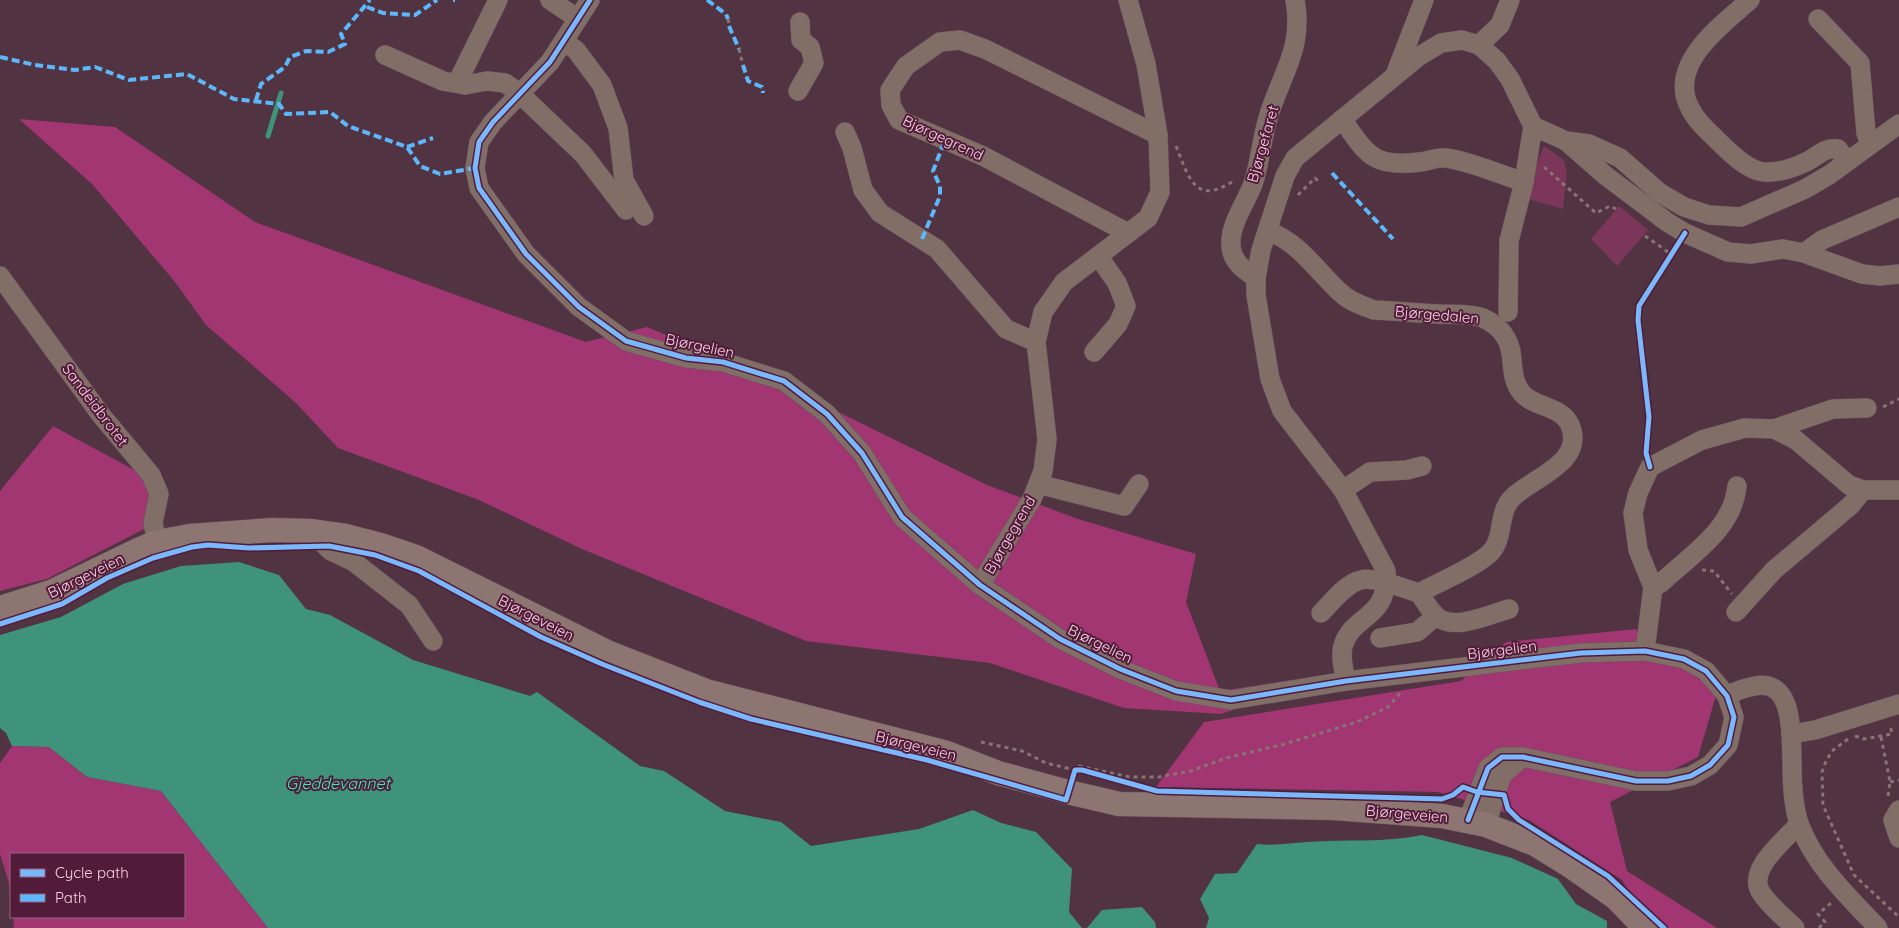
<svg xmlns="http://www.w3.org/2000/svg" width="1899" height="928" font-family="Quicksand,sans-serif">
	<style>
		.green { fill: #7b365a }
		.forest { fill: #a13672 }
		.water { fill: #3e937a }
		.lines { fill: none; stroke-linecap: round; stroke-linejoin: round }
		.stream { stroke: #3e937a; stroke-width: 5 }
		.minor-casing { stroke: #6c525f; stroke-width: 20 }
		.major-casing { stroke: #6c525f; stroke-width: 25 }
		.path { stroke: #877473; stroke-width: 3; stroke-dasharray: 4 4; stroke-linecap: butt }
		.minor { stroke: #816e67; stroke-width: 19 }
		.major { stroke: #8d7571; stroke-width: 24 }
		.quiet { stroke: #5cb8fa; stroke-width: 4; stroke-dasharray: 8 4; stroke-linecap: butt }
		.cycleway-casing { stroke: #521b39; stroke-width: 8 }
		.cycleway { stroke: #7ab7fb; stroke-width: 5 }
		.labels { text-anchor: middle; stroke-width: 4; stroke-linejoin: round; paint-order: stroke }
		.street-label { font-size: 15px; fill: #f7d3e3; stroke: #521b39 }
		.water-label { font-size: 16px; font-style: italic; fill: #38f1c0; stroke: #521b39 }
	</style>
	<rect width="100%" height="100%" fill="#513342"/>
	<g class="green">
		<path d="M1544 146 1564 160 1567 174 1563 209 1528 199 1538 160Z"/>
		<path d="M1619 206 1648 230 1617 266 1591 239Z"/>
	</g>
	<g class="forest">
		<path d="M19 119 115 127 255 222 586 342 647 327 775 381 987 485 1078 519 1196 554 1186 602 1220 691 1313 677 1296 688 1221 714 1124 708 990 663 806 641 582 549 479 500 338 448 296 403 206 325 175 282 92 184Z"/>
		<path d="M53 426 136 471 150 486V526L47 579 0 591V491Z"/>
		<path d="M1636 629 1652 659 1722 675 1698 757 1610 802 1627 871 1717 928H1642L1648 922 1622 880 1529 820 1438 792 1156 787 1204 722 1461 681 1506 642Z"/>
		<path d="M12 746 49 747 87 777 161 791 268 928H14L13 917H184V854H11V905L9 883 0 854V763Z"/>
	</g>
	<g class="water">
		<path d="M239 562 279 575 306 609 330 615 413 660 530 696 537 692 640 766 664 771 725 811 781 822 811 846 919 829 973 810 1001 823 1036 832 1072 869 1069 912 1082 928H268L161 791 87 777 49 747 12 746 6 733 0 728V635L61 617 123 584 181 566Z"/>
		<path d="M1422 835 1512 858 1558 879 1576 904 1607 921V928H1206L1209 918 1200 899 1215 874 1237 873 1257 844C1275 846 1290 843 1307 842 1346 839 1384 843 1422 835Z"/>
		<path d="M1142 907 1155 922 1156 928H1087L1102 910Z"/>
	</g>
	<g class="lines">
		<path class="stream" d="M268 136 281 93"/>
		<g class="minor-casing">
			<g id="minor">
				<path d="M550 0 578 19"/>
				<path d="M590 0 550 62 493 122 479 142 475 168 479 188 526 254 579 307 626 341 686 358 723 362 784 381 827 414 862 453 902 517 980 585 1060 639 1120 669 1176 691 1231 700 1346 681 1581 653 1645 651 1684 659 1706 671 1727 696 1734 717 1728 745 1710 765 1691 776 1668 781H1636L1523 757H1502L1488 768 1468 820"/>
				<path d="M1750 0C1723 24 1668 63 1689 106 1695 120 1707 130 1718 141 1728 151 1748 171 1764 172 1779 173 1794 168 1808 161 1819 155 1825 147 1838 149L1847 161"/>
				<path d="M1818 19 1860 63 1866 133 1870 144"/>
				<path d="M565 42 576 50 602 85 618 128 624 180 644 216"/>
				<path d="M1479 45 1500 25 1510 0"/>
				<path d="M385 55 443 81 465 85 487 81 505 83 519 93 583 154 626 210"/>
				<path d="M1395 75 1424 0"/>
				<path d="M465 85 461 75 498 0"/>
				<path d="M798 91 814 63 810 47 801 40 800 22"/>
				<path d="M1342 119C1367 154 1372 168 1420 162 1429 161 1437 157 1446 158 1470 161 1501 175 1524 182"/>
				<path d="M845 132 852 148 863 190 880 213 937 249 1006 329 1036 342"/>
				<path d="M1566 141 1589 144 1620 158 1660 193 1684 207 1709 215 1741 217 1805 189 1829 175 1899 124"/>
				<path d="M1267 231C1299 241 1318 273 1342 294 1351 302 1363 306 1374 310 1395 311 1417 313 1438 314 1452 315 1470 313 1483 318 1492 322 1501 329 1506 338 1516 354 1508 375 1521 392 1533 408 1561 405 1570 425 1586 463 1531 478 1512 498 1497 513 1505 540 1489 554 1470 570 1441 581 1419 593 1405 589 1374 576 1361 580 1346 583 1331 603 1321 613"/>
				<path d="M1128 233 983 156 899 120 891 105 890 90 906 66 940 42 960 40 985 49 1158 135"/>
				<path d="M1804 253 1822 240 1899 207"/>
				<path d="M0 276 101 415 151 475 159 494 153 523 157 542"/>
				<path d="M1256 278C1244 270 1232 262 1231 246 1229 224 1247 202 1254 181 1260 161 1262 138 1268 118 1281 74 1304 49 1295 0"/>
				<path d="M1508 312 1509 241 1524 182 1533 126"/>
				<path d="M1094 352 1118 324 1126 306 1117 283 1099 257"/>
				<path d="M1774 429 1833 409 1867 408"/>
				<path d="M1038 484 1124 506 1139 484"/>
				<path d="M1343 490 1370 472 1407 470 1422 466"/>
				<path d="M310 531 331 551 354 562 409 605 433 641"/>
				<path d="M980 585 1032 499 1043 471 1047 439 1036 342 1043 312 1064 282 1148 218 1160 192 1158 135 1146 64 1128 0"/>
				<path d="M1653 587 1661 583C1690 555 1733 530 1737 486"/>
				<path d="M1419 593C1424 600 1429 609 1435 615 1452 633 1490 614 1509 609"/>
				<path d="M1736 612 1774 570 1851 505 1863 490"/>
				<path d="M1380 638 1417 632 1436 616"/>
				<path d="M1645 651 1653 587 1638 550 1633 513 1638 493 1650 467 1702 440 1745 428 1774 429 1796 440 1849 485 1863 490H1899"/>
				<path d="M1346 681C1344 671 1340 657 1343 646 1352 614 1389 620 1386 571L1343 490 1282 411 1270 379 1256 295V278L1261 250 1285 176 1295 158 1418 57 1441 43 1462 40 1479 45 1497 61 1510 79 1533 126 1566 141 1606 176 1667 222 1685 233 1728 252 1751 254 1783 249 1804 253 1862 274 1880 276 1899 274"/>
				<path d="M1727 696C1737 690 1744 688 1755 686 1795 678 1791 738 1792 762 1792 782 1793 808 1800 826 1816 867 1849 897 1878 928"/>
				<path d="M1791 734 1815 730 1899 704"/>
				<path d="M1899 810 1893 820 1899 838"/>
				<path d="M1486 825 1502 775 1523 757"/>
				<path d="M1795 928C1784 917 1768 905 1760 891 1748 868 1785 840 1799 824"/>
			</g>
		</g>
		<g class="major-casing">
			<path id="major" d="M0 608 51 592 138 550 157 542 190 536 273 530 310 531 346 536 381 545 416 557 609 653 706 691 944 752 998 773 1068 792 1119 804 1333 808 1442 816 1486 825 1535 844 1569 865 1616 898 1645 928"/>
		</g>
		<g class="path">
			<path d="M728 19 729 26"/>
			<path d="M739 49 743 65"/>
			<path d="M1176 146C1189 178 1195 207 1235 180"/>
			<path d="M1544 167 1596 213 1610 206 1616 209"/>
			<path d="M1298 195 1315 178 1320 183"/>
			<path d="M1645 236 1671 254"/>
			<path d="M1883 407 1899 399"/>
			<path d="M1702 570 1714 571 1732 594"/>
			<path d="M1855 736 1864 739 1892 734 1890 724"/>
			<path d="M1881 737 1890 782 1888 797"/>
			<path d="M1848 739 1832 751 1826 761 1822 772 1823 805 1854 875 1899 917"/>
			<path d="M981 742 1022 751 1046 763 1075 770 1079 766 1130 777H1159L1191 771 1226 758 1281 745 1357 722 1388 707 1401 692"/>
			<path d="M1890 782 1899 780"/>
			<path d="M1819 928 1825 922 1818 914 1831 903"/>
		</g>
		<use href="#minor" class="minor"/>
		<use href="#major" class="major"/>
		<g class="quiet">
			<path d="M453 0H455"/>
			<path d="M707 0 726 14 728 19"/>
			<path d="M367 7 383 13 415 15 437 0"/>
			<path d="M729 26 739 49"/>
			<path d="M0 57 35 65 75 70 95 67 129 80 187 74 234 99 279 104 286 114 330 112 348 126 407 147 420 166 440 174 475 168"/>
			<path d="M743 65 748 81 762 87 763 93"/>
			<path d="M256 100 261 84 285 67 290 57 306 51 328 52 345 44 341 34 370 0"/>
			<path d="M407 147 433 138"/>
			<path d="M1332 173 1393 239"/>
			<path d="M922 239 940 196V186L933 171 945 140"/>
		</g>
		<g class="cycleway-casing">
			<g id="cycleway">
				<path d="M590 0 550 62 493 122 479 142 475 168 479 188 526 254 579 307 626 341 686 358 723 362 784 381 827 414 862 453 902 517 980 585 1060 639 1120 669 1176 691 1231 700 1346 681 1581 653 1645 651 1684 659 1706 671 1727 696 1734 717 1728 745 1710 765 1691 776 1668 781H1636L1523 757H1502L1488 768 1468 820"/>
				<path d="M1650 467 1646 453 1649 417 1638 320 1639 306 1685 233"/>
				<path d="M0 624 62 604 107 578 153 558 192 547 208 545 249 548 329 546 375 555 419 571 541 637 602 664 699 702 751 719 927 760 1066 800 1075 770H1082L1157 791 1442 799 1453 795 1463 787 1477 792 1504 795 1508 809 1519 820 1608 876 1664 928"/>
			</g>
		</g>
		<use href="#cycleway" class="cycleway"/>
	</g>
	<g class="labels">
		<g class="street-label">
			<text transform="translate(943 138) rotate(25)" y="5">Bjørgegrend</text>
			<text transform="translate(1263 144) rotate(-74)" y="5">Bjørgefaret</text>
			<text transform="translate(1437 315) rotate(5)" y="5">Bjørgedalen</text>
			<text transform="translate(700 346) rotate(12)" y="5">Bjørgelien</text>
			<text transform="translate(95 405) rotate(53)" y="5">Sandeidbrotet</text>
			<text transform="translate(1010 535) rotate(-60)" y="5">Bjørgegrend</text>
			<text transform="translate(86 576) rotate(-26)" y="5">Bjørgeveien</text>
			<text transform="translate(536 618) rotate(27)" y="5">Bjørgeveien</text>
			<text transform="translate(1100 644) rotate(26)" y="5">Bjørgelien</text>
			<text transform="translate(1502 650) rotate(-7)" y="5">Bjørgelien</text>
			<text transform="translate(916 746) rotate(14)" y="5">Bjørgeveien</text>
			<text transform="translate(1407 814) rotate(5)" y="5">Bjørgeveien</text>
		</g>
		<g class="water-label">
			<text x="338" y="789">Gjeddevannet</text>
		</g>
	</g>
	<rect x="10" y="853" width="175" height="65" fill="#521b39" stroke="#94657d"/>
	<rect x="20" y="869" width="25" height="8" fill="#7ab7fb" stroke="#94657d"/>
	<text x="55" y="878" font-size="15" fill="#f7d3e3">Cycle path</text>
	<rect x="20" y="894" width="25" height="8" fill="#5cb8fa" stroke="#94657d"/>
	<text x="55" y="903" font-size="15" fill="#f7d3e3">Path</text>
</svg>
